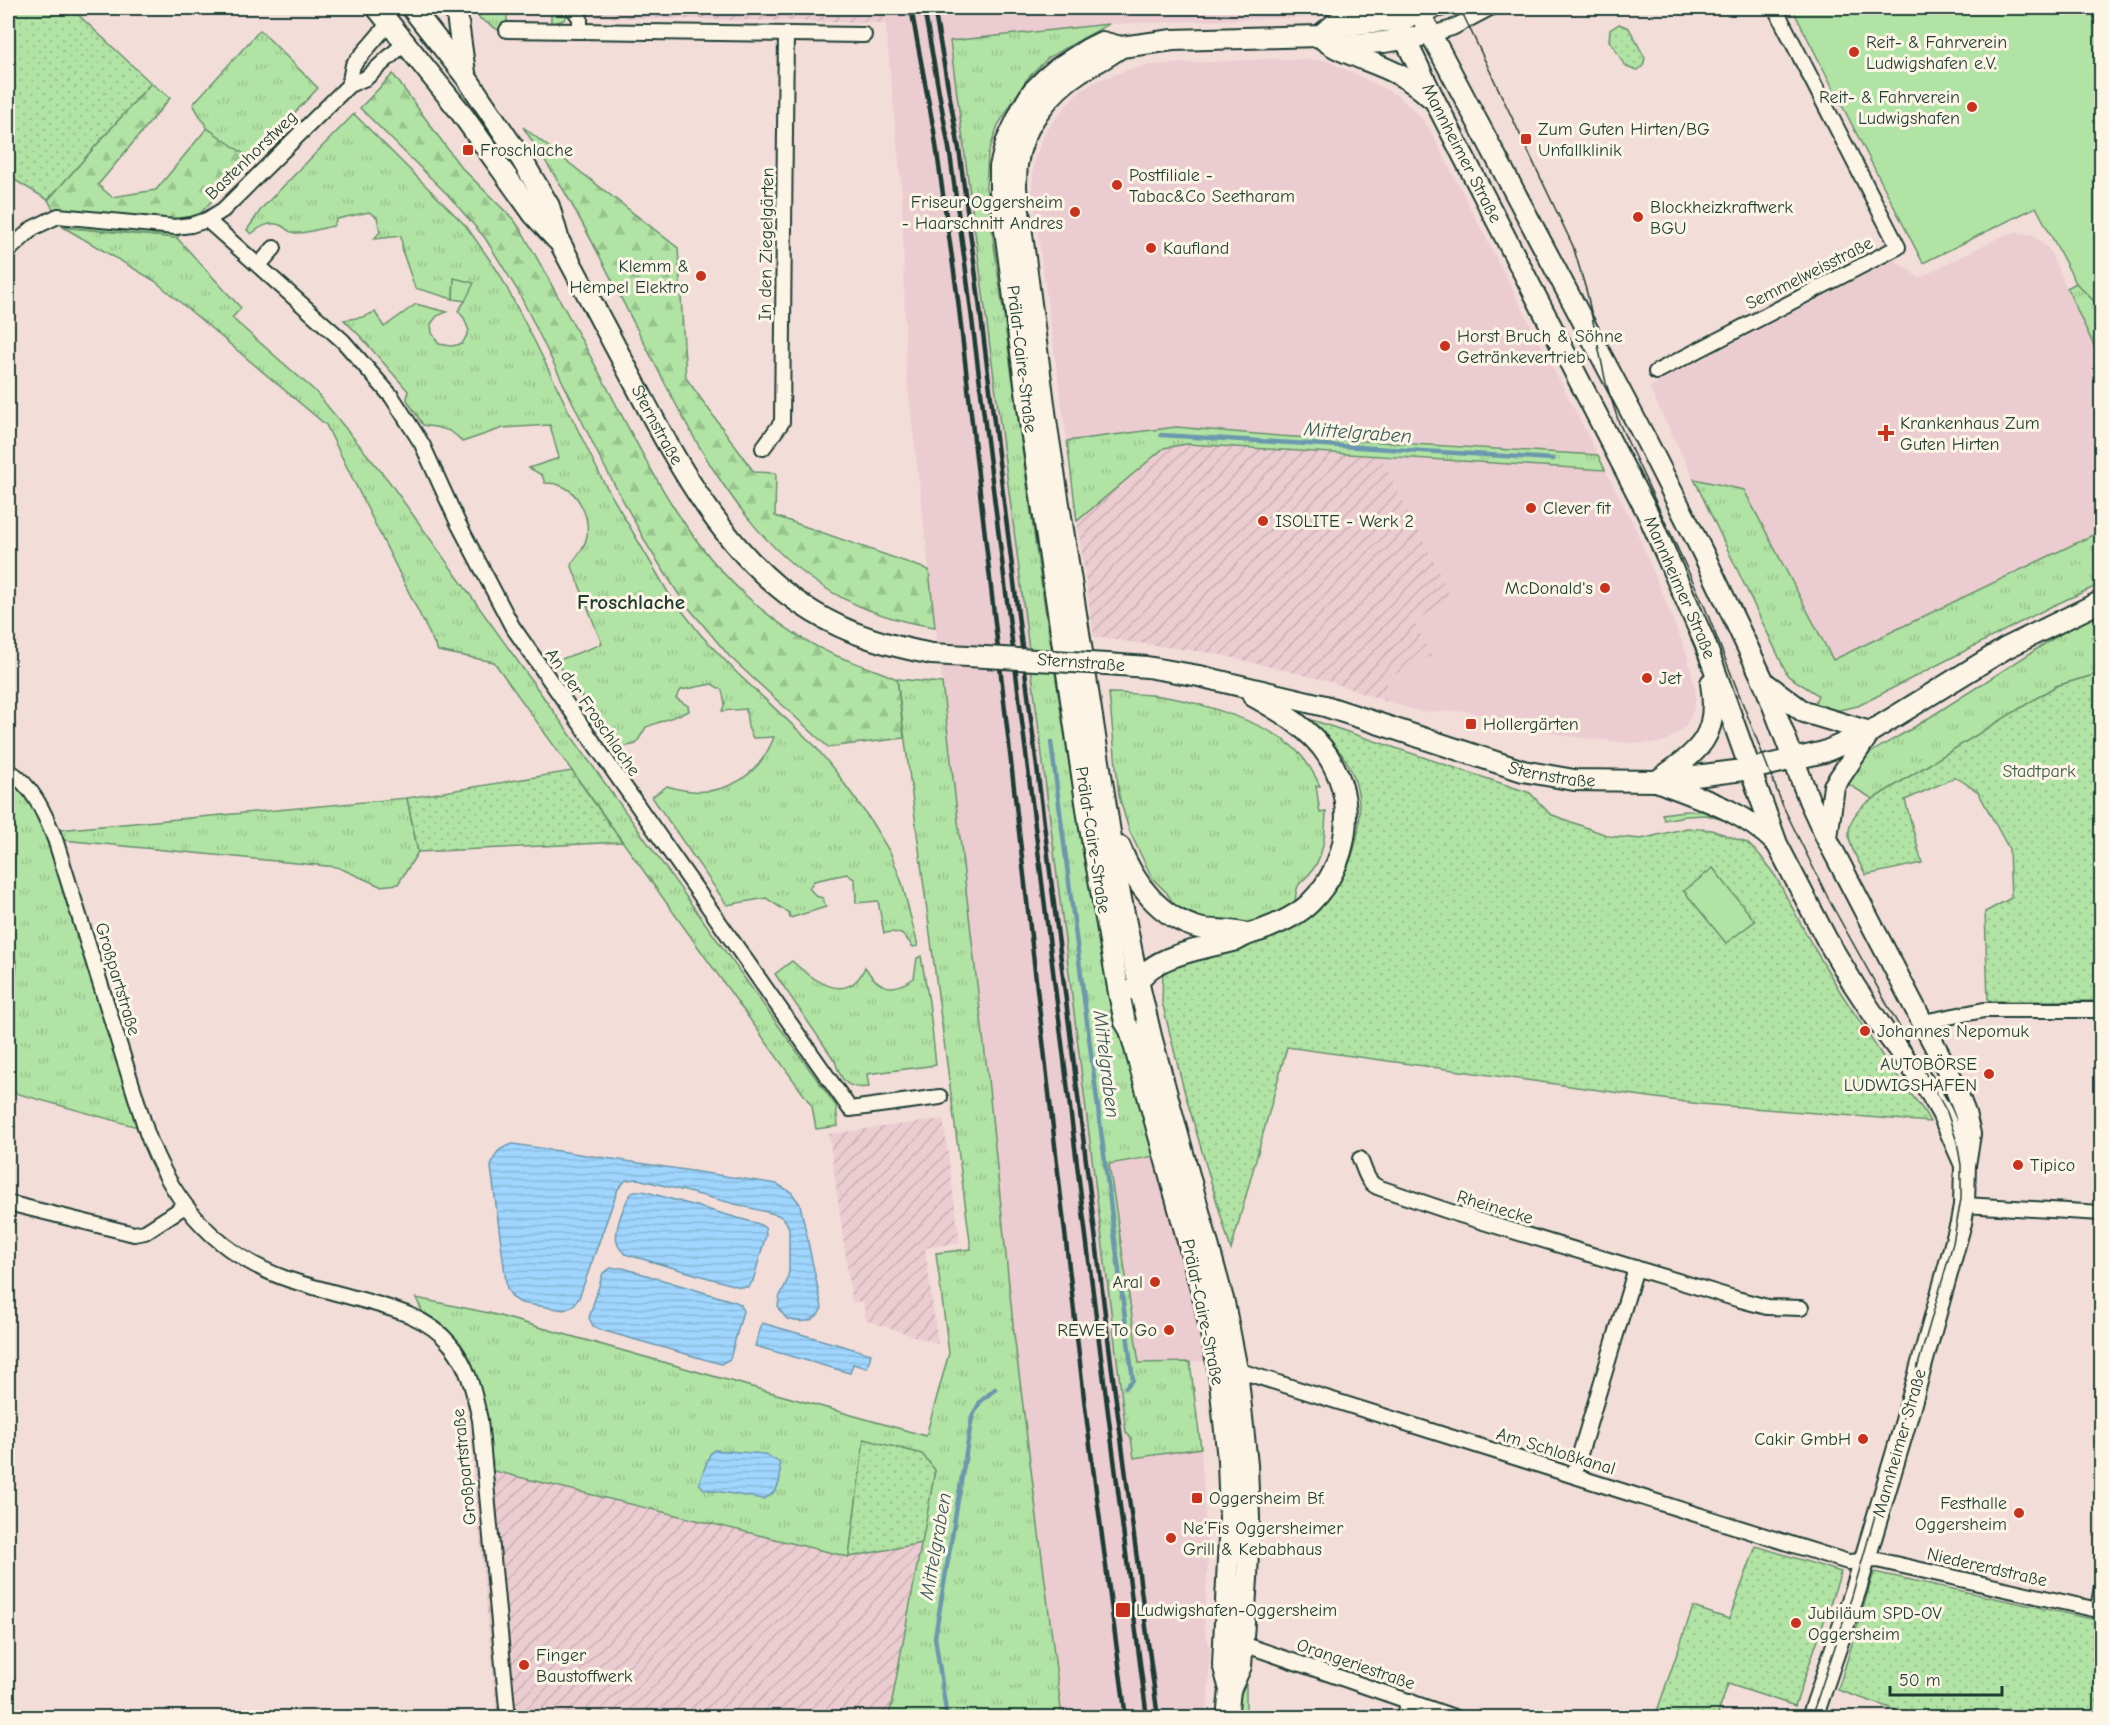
<svg xmlns="http://www.w3.org/2000/svg" width="2109" height="1725" font-family="'Comic Neue',sans-serif">
	<style>
		.built { fill: #ebccd1 }
		.industrial { fill: url(#industrial-furrows) }
		.grass { fill: url(#grass-tufts); stroke: #68906c; stroke-width: 1.5 }
		.forest { fill: url(#forest-firs); stroke: #68906c; stroke-width: 1.5 }
		.park { fill: url(#park-dots); stroke: #68906c; stroke-width: 1.5 }
		.pitch { fill: #b1e3a4; stroke: #68906c; stroke-width: 1.5 }
		.water { fill: url(#water-rules); stroke: #6c98ad; stroke-width: 1.5 }
		.lines { fill: none; stroke-linecap: round; stroke-linejoin: round }
		.stream { stroke: #6c98ad; stroke-width: 4.5 }
		.street-casing { stroke: #1f3d34; stroke-width: 18 }
		.secondary-casing { stroke: #1f3d34; stroke-width: 24 }
		.street { stroke: #fcf5e5; stroke-width: 14 }
		.secondary { stroke: #fcf5e5; stroke-width: 20 }
		.tram { stroke: #1f3d34; stroke-width: 1.5 }
		.rail { stroke: #1f3d34; stroke-width: 4.5 }
		.secondary-bridge-casing { stroke: #1f3d34; stroke-width: 24; stroke-linecap: butt }
		.secondary-bridge { stroke: #fcf5e5; stroke-width: 20 }
		.poi-dot { fill: #c8321e; stroke: #fcf5e5; stroke-width: 2 }
		.labels { text-anchor: middle; stroke-width: 6; stroke-linejoin: round; paint-order: stroke }
		.poi-label { font-size: 18px; fill: #1f3d34; stroke: #fcf5e5; text-anchor: start }
		.street-label { font-size: 18px; fill: #1f3d34; stroke: #fcf5e5 }
		.park-label { font-size: 18px; fill: #3c5e4a; stroke: #fcf5e5 }
		.water-label { font-size: 20px; font-style: italic; fill: #395b5c; stroke: #fcf5e5 }
		.quarter-label { font-size: 21px; font-weight: bold; fill: #1f3d34; stroke: #fcf5e5 }
	</style>
	<defs>
		<pattern id="industrial-furrows" width="10" height="10" patternUnits="userSpaceOnUse" patternTransform="scale(1.5)"><rect width="10" height="10" fill="#ebccd1"/><path d="M-1 1l2-2M0 10L10 0M9 11l2-2" fill="none" stroke="#c9b0b4"/></pattern>
		<pattern id="grass-tufts" width="24" height="20" patternUnits="userSpaceOnUse" patternTransform="scale(1.5)"><rect width="24" height="20" fill="#b1e3a4"/><path d="M3 7l-1-3M5 7V3M7 7l1-3M15 17l-1-3M17 17v-4M19 17l1-3" fill="none" stroke="#98c48e"/></pattern>
		<pattern id="forest-firs" width="22" height="20" patternUnits="userSpaceOnUse" patternTransform="scale(1.5)"><rect width="22" height="20" fill="#b1e3a4"/><path d="M5 1l3.5 6h-7zM16 11l3.5 6h-7z" fill="#98c48e"/></pattern>
		<pattern id="park-dots" width="8" height="8" patternUnits="userSpaceOnUse" patternTransform="scale(1.5)"><rect width="8" height="8" fill="#b1e3a4"/><path d="M2 2h.1M6 6h.1" fill="none" stroke="#98c48e" stroke-width="1.8" stroke-linecap="round"/></pattern>
		<pattern id="water-rules" width="6" height="5" patternUnits="userSpaceOnUse" patternTransform="scale(1.5)"><rect width="6" height="5" fill="#9fd5fe"/><path d="M0 2.5h6" fill="none" stroke="#88b8da"/></pattern>
	</defs>
	<rect width="100%" height="100%" fill="#f2ddd9"/>
	<filter id="ink" filterUnits="userSpaceOnUse"><feTurbulence type="fractalNoise" baseFrequency=".0167" numOctaves="2"/><feDisplacementMap in="SourceGraphic" scale="12" xChannelSelector="R" yChannelSelector="G"/><feConvolveMatrix kernelMatrix="1 2 1 2 8 2 1 2 1" color-interpolation-filters="sRGB"/></filter>
	<g filter="url(#ink)">
		<g class="built">
			<path d="M884 8H1329L1320 17 1109 24 950 42 1017 553 1126 1432 1131 1438 1134 1458 1201 1448 1208 1562 1204 1628 1210 1647 1207 1717H1062L1014 1334 988 1079 906 369 902 194Z"/>
			<path d="M1268 59 1324 60 1345 69 1397 95 1419 115 1430 130 1598 455 1279 436 1176 427 1067 441 1032 193 1034 160 1047 129 1077 93 1099 80 1127 70 1149 65Z"/>
			<path d="M2017 232 2032 235 2048 248 2101 361V531L1833 660 1744 490 1694 479 1649 387 1894 260 1919 278 2004 235Z"/>
			<path d="M1381 457 1605 470 1634 525 1687 654 1696 693 1694 709 1685 727 1668 740 1659 743H1631L1566 736 1466 711 1422 712 1386 701 1387 678 1413 621 1453 600Z"/>
			<path d="M1155 1156 1196 1311 1206 1361 1139 1364 1109 1164Z"/>
		</g>
		<g class="industrial">
			<path d="M584 8H884L886 23 590 17Z"/>
			<path d="M1187 444 1381 457 1453 600 1414 621 1431 656 1387 678 1386 701 1328 681 1218 654 1094 637 1077 521 1164 448Z"/>
			<path d="M943 1119 960 1243 925 1248 938 1344 866 1320 863 1301 852 1302 829 1134Z"/>
			<path d="M473 1466 849 1557 922 1543 889 1717H497Z"/>
		</g>
		<g class="grass">
			<path d="M477 8H566C570 20 561 22 551 23V12H507V30L503 33 479 18Z"/>
			<path d="M1109 24 1049 57 1027 79 998 125 988 154 986 187 1036 549 1084 861 1121 1028 1155 1156 1109 1164 1139 1363 1190 1362 1201 1448 1134 1458 1131 1438 1126 1432 1017 553 950 41Z"/>
			<path d="M260 30 318 88 251 159 207 128 193 104Z"/>
			<path d="M354 114 466 226 499 273 535 342 603 481 669 594 701 635 738 674 814 745 836 772 869 818 891 854 902 883 918 946 913 947C904 934 900 930 884 933L878 901 856 903 855 880 847 874 814 881 809 888 816 896 823 898 826 907 790 918 789 913 766 898 727 905 652 797 667 786C714 801 756 784 774 737L753 738 748 727 746 709 722 711 725 703 722 690 712 684 681 690 676 698 688 706 689 711 646 727 636 744 618 748 556 661 602 644 571 564C578 556 585 547 587 536 590 517 578 490 559 485 555 483 549 483 545 483L542 475 529 468 559 458 550 425 503 428 462 442C452 428 439 428 423 425L407 400 408 391 361 337 344 320 363 317 375 312 384 327 416 304 447 312 437 316 431 324 432 333 439 344 451 346 462 344 469 331 464 318 458 311 465 301 454 278 453 299 415 288 403 253 401 236 374 239 380 232 377 217 369 212 337 219 333 226C321 228 307 234 295 233 288 232 287 229 282 226 271 220 260 227 251 234L247 230 262 208Z"/>
			<path d="M63 227 177 238 241 308 232 318 315 391 388 480 836 1106 838 1126 816 1129 812 1106 494 662 438 651 326 425 155 281Z"/>
			<path d="M2076 283 2101 308V361L2067 288Z"/>
			<path d="M1176 427 1279 436 1598 455 1605 470 1187 444 1164 448 1077 521 1067 441Z"/>
			<path d="M1694 479 1744 490 1833 660 2101 531V584L2050 607 1858 706 1839 710 1813 708 1818 695 1788 676Z"/>
			<path d="M2101 612V673L2056 686 1873 799 1848 784 1845 776C1864 752 1891 742 1916 726 1969 692 2022 658 2076 624Z"/>
			<path d="M897 679 942 683 988 1079 1014 1334 1062 1717H889L935 1470 864 1439 849 1557 490 1470 477 1382 424 1315 416 1298 489 1313 926 1436 949 1353 936 1253 971 1249Z"/>
			<path d="M1109 693C1123 693 1137 694 1151 695 1191 699 1269 722 1297 751 1307 761 1314 773 1320 786H1316L1320 813 1326 812C1325 831 1325 851 1314 868 1302 886 1297 876 1295 903L1267 919 1248 922 1232 923 1202 918 1174 905 1167 893 1152 878 1129 830 1119 796Z"/>
			<path d="M8 776 27 794 49 838 141 1128 8 1091V998L13 991 17 965 8 933Z"/>
			<path d="M407 798 418 852 398 884 380 886 337 867 63 840 58 830Z"/>
			<path d="M1685 811H1708L1725 815 1724 820 1706 815 1686 816 1664 820 1662 814Z"/>
			<path d="M921 956 929 1002 936 1065 867 1074 869 1087C846 1090 841 1080 835 1061L775 974 792 961C813 980 848 1007 865 967 878 989 893 993 914 978L917 958Z"/>
			<path d="M8 1665 14 1717H8Z"/>
			<path d="M1246 1671V1716L1236 1712Z"/>
		</g>
		<g class="forest">
			<path d="M393 74 460 166 514 220 523 233C552 285 580 337 608 389 647 464 688 546 753 602 777 623 808 644 837 656 857 664 877 670 897 679L904 738 828 747 730 657 683 601 649 548 601 460 518 291 485 238 448 195 360 108Z"/>
			<path d="M151 83 170 98 98 185 112 197 156 190 207 128 251 159 177 238 63 227 48 200Z"/>
			<path d="M523 127 678 248 686 378 754 472 776 473 775 516 929 570 935 627C768 604 706 463 637 329 614 285 592 239 567 196 553 172 538 150 523 127Z"/>
		</g>
		<g class="park">
			<path d="M8 8H71L151 83 48 200 8 176Z"/>
			<path d="M1619 24 1629 28 1645 58 1643 66 1637 70C1619 69 1620 50 1609 41L1610 30Z"/>
			<path d="M2101 673V1001H1988L1985 912 2011 898 2009 849 1978 792 1956 777 1905 800 1922 863 1866 875C1851 847 1837 829 1865 804L2056 686Z"/>
			<path d="M1309 719 1530 793 1550 814 1609 836 1641 839 1687 828 1712 830 1747 843 1760 855 1776 877 1811 943 1841 993 1885 1060 1924 1111 1930 1122 1700 1104 1287 1047 1231 1250 1184 1090 1162 1002 1163 969C1177 964 1192 959 1206 955 1239 945 1273 942 1302 923 1350 891 1376 816 1348 764 1338 746 1323 733 1309 719Z"/>
			<path d="M572 771 622 842 418 852 407 798Z"/>
			<path d="M864 1439 922 1454 935 1470 922 1543 849 1557Z"/>
			<path d="M1756 1546 1841 1572 1795 1706 1728 1684 1717 1717H1655L1693 1607 1729 1619Z"/>
			<path d="M1874 1572 2101 1621 2102 1704 2098 1717 1970 1718 1960 1715 1959 1717H1916L1838 1690Z"/>
		</g>
		<g class="pitch">
			<path d="M1792 8H2101V308L2076 283 2036 207 1923 263Z"/>
			<path d="M454 278 474 283 465 301 453 299Z"/>
			<path d="M1713 868 1755 921 1726 943 1684 891Z"/>
		</g>
		<g class="water">
			<path d="M8 933C14 955 22 977 8 998Z"/>
			<path d="M513 1144 777 1184 791 1192 800 1204 822 1308C815 1324 801 1323 787 1319L778 1308 779 1298 787 1281 789 1271V1228L785 1220 778 1215 638 1179 626 1180 618 1189 579 1298 573 1306 564 1310 521 1303 513 1298 507 1289 491 1167C495 1152 499 1148 513 1144Z"/>
			<path d="M634 1191H643L759 1224 765 1228 766 1235 753 1281 748 1287H740L625 1254C621 1250 618 1248 617 1242 614 1231 625 1198 634 1191Z"/>
			<path d="M611 1268H623L736 1302 741 1305 743 1311 730 1359 721 1364 601 1330 593 1326 589 1318 603 1273Z"/>
			<path d="M762 1323 871 1354 867 1368 853 1364 850 1373 755 1346Z"/>
			<path d="M714 1450 765 1454 779 1462C782 1478 780 1493 763 1499L704 1489 699 1483 710 1454Z"/>
		</g>
		<g class="lines">
			<g class="stream">
				<path d="M1161 435 1553 459"/>
				<path d="M1051 742 1133 1380 1126 1387"/>
				<path d="M947 1718 935 1637 972 1417 980 1402 995 1389"/>
			</g>
			<g class="street-casing">
				<g id="street">
					<path d="M573 8 580 18V30"/>
					<path d="M1421 14 1443 8"/>
					<path d="M507 30 864 35"/>
					<path d="M1432 34 1452 28 1490 8"/>
					<path d="M349 85 353 65 389 23"/>
					<path d="M207 220 343 341 392 397 422 444 458 523 512 626 850 1109 940 1097"/>
					<path d="M8 251 33 228 58 216 175 227 191 225 207 220 223 210 349 85 366 78 406 42"/>
					<path d="M259 265 274 248"/>
					<path d="M1656 372 1898 247 1775 8"/>
					<path d="M763 448 782 422 786 34"/>
					<path d="M8 770C33 786 44 812 55 839L147 1133C172 1202 216 1254 287 1279 311 1287 337 1293 362 1300 394 1309 428 1317 450 1344 469 1366 474 1393 480 1420L508 1718"/>
					<path d="M1923 1022 1984 1010H2102"/>
					<path d="M1360 1159C1365 1170 1367 1184 1380 1188L1457 1214 1737 1299 1767 1307 1801 1308"/>
					<path d="M8 1203 134 1234 145 1232 185 1206"/>
					<path d="M1964 1205 2102 1213"/>
					<path d="M1237 1370 1848 1562 1877 1560 2102 1611"/>
					<path d="M1574 1474 1636 1268"/>
					<path d="M2098 1610 2102 1586"/>
					<path d="M1243 1644 1457 1718"/>
					<path d="M1402 1718 1410 1701"/>
				</g>
			</g>
			<g class="secondary-casing">
				<g id="secondary">
					<path d="M377 8 459 110 534 215 557 240"/>
					<path id="s1" d="M412 8 466 77 522 160 549 206 559 241C584 288 609 335 634 382 679 467 728 561 813 612 850 635 890 646 932 654"/>
					<path d="M456 8 465 73"/>
					<path id="s2" d="M1390 8 1435 101 1648 514 1705 643 1777 844 1827 940 1854 985 1885 1032 1929 1090 1942 1113 1965 1165"/>
					<path d="M1417 8 1648 444 1703 553 1764 682 1809 800 1827 839 1951 1077 1965 1113 1970 1134 1965 1165 1964 1205 1961 1223 1904 1428 1856 1589 1812 1718"/>
					<path d="M1334 26 1396 20 1407 18"/>
					<path d="M1319 36C1332 48 1348 53 1365 60 1389 69 1412 79 1430 97"/>
					<path d="M1337 45 1384 42 1418 37"/>
					<path d="M1121 47C1108 57 1095 63 1081 71 1050 91 1021 127 1017 165 1016 173 1016 181 1016 188L1047 427 1118 884 1135 968 1152 1040 1224 1303 1237 1370 1247 1465 1249 1518 1247 1579 1241 1666 1230 1690"/>
					<path id="s3" d="M1107 664 1147 667 1199 676 1325 706 1523 771 1574 780 1656 781 1751 769 1824 752 1870 732 2006 648 2102 601"/>
					<path d="M1765 683 1804 712 1870 732"/>
					<path d="M1658 780C1699 751 1720 737 1711 683"/>
					<path d="M1659 782C1702 799 1741 810 1775 842"/>
					<path d="M1827 838 1834 786 1870 732"/>
					<path d="M1120 847C1134 883 1160 918 1199 928 1215 932 1230 928 1246 934"/>
					<path d="M1135 990C1144 955 1207 948 1237 940 1246 934 1252 933 1262 930 1278 924 1298 915 1310 903 1349 864 1358 803 1328 756 1311 729 1280 711 1253 696"/>
					<path d="M1227 1718 1230 1690 1223 1664 1230 1518 1228 1460 1219 1372 1204 1300 1130 1030 1125 1022 1119 993 1089 822 1031 429 1000 191V167L1006 143 1022 109 1032 92 1045 79 1058 68 1088 49 1102 42 1121 47 1173 40 1319 36 1356 8"/>
				</g>
			</g>
			<use href="#street" class="street"/>
			<use href="#secondary" class="secondary"/>
			<path class="tram" d="M1460 8 1573 246 1587 293 1606 383 1619 423 1704 605 1783 806 1830 902 1947 1112 1957 1142 1961 1165V1199L1953 1243 1852 1596 1811 1718"/>
			<g class="rail">
				<path d="M911 8 934 131 958 300 1085 1407 1126 1718"/>
				<path d="M924 8 950 154 966 271 1103 1373 1147 1718"/>
				<path d="M934 8 959 149 975 269 1112 1370 1158 1718"/>
			</g>
			<g class="secondary-bridge-casing">
				<path id="secondary-bridge" d="M932 654 1107 664"/>
			</g>
			<use href="#secondary-bridge" class="secondary-bridge"/>
		</g>
	</g>
	<g class="poi-dot">
		<circle cx="1854" cy="52" r="6"/>
		<circle cx="1972" cy="107" r="6"/>
		<rect x="1520" y="133" width="12" height="12" rx="3"/>
		<rect x="462" y="144" width="12" height="12" rx="3"/>
		<circle cx="1117" cy="185" r="6"/>
		<circle cx="1075" cy="212" r="6"/>
		<circle cx="1638" cy="217" r="6"/>
		<circle cx="1151" cy="248" r="6"/>
		<circle cx="701" cy="276" r="6"/>
		<circle cx="1445" cy="346" r="6"/>
		<path d="M1883 424h6v6h6v6h-6v6h-6v-6h-6v-6h6z"/>
		<circle cx="1531" cy="508" r="6"/>
		<circle cx="1263" cy="521" r="6"/>
		<circle cx="1605" cy="588" r="6"/>
		<circle cx="1647" cy="678" r="6"/>
		<rect x="1465" y="718" width="12" height="12" rx="3"/>
		<circle cx="1865" cy="1031" r="6"/>
		<circle cx="1989" cy="1074" r="6"/>
		<circle cx="2018" cy="1165" r="6"/>
		<circle cx="1155" cy="1282" r="6"/>
		<circle cx="1169" cy="1330" r="6"/>
		<circle cx="1863" cy="1439" r="6"/>
		<rect x="1191" y="1492" width="12" height="12" rx="3"/>
		<circle cx="2019" cy="1513" r="6"/>
		<circle cx="1171" cy="1538" r="6"/>
		<rect x="1115" y="1602" width="16" height="16" rx="3"/>
		<circle cx="1796" cy="1623" r="6"/>
		<circle cx="524" cy="1665" r="6"/>
	</g>
	<g class="labels">
		<g class="poi-label">
			<text x="1866" y="48">Reit- &amp; Fahrverein<tspan x="1866" dy="21">Ludwigshafen e.V.</tspan></text>
			<text x="1960" y="103" text-anchor="end">Reit- &amp; Fahrverein<tspan x="1960" dy="21">Ludwigshafen</tspan></text>
			<text x="1538" y="135">Zum Guten Hirten/BG<tspan x="1538" dy="21">Unfallklinik</tspan></text>
			<text x="480" y="156">Froschlache</text>
			<text x="1129" y="181">Postfiliale -<tspan x="1129" dy="21">Tabac&amp;Co Seetharam</tspan></text>
			<text x="1063" y="208" text-anchor="end">Friseur Oggersheim<tspan x="1063" dy="21">- Haarschnitt Andres</tspan></text>
			<text x="1650" y="213">Blockheizkraftwerk<tspan x="1650" dy="21">BGU</tspan></text>
			<text x="1163" y="254">Kaufland</text>
			<text x="689" y="272" text-anchor="end">Klemm &amp;<tspan x="689" dy="21">Hempel Elektro</tspan></text>
			<text x="1457" y="342">Horst Bruch &amp; Söhne<tspan x="1457" dy="21">Getränkevertrieb</tspan></text>
			<text x="1900" y="429">Krankenhaus Zum<tspan x="1900" dy="21">Guten Hirten</tspan></text>
			<text x="1543" y="514">Clever fit</text>
			<text x="1275" y="527">ISOLITE - Werk 2</text>
			<text x="1593" y="594" text-anchor="end">McDonald's</text>
			<text x="1659" y="684">Jet</text>
			<text x="1483" y="730">Hollergärten</text>
			<text x="1877" y="1037">Johannes Nepomuk</text>
			<text x="1977" y="1070" text-anchor="end">AUTOBÖRSE<tspan x="1977" dy="21">LUDWIGSHAFEN</tspan></text>
			<text x="2030" y="1171">Tipico</text>
			<text x="1143" y="1288" text-anchor="end">Aral</text>
			<text x="1157" y="1336" text-anchor="end">REWE To Go</text>
			<text x="1851" y="1445" text-anchor="end">Cakir GmbH</text>
			<text x="1209" y="1504">Oggersheim Bf.</text>
			<text x="2007" y="1509" text-anchor="end">Festhalle<tspan x="2007" dy="21">Oggersheim</tspan></text>
			<text x="1183" y="1534">Ne‘Fis Oggersheimer<tspan x="1183" dy="21">Grill &amp; Kebabhaus</tspan></text>
			<text x="1136" y="1616">Ludwigshafen-Oggersheim</text>
			<text x="1808" y="1619">Jubiläum SPD-OV<tspan x="1808" dy="21">Oggersheim</tspan></text>
			<text x="536" y="1661">Finger<tspan x="536" dy="21">Baustoffwerk</tspan></text>
		</g>
		<g class="street-label">
			<text dy="6" stroke="none"><textPath href="#s2" startOffset="162">Mannheimer Straße</textPath></text>
			<text transform="translate(251 155) rotate(-44)" y="6">Bastenhorstweg</text>
			<text transform="translate(766 244) rotate(-89)" y="6">In den Ziegelgärten</text>
			<text transform="translate(1809 273) rotate(-27)" y="6">Semmelweisstraße</text>
			<text transform="translate(1022 359) rotate(83)" y="6">Prälat-Caire-Straße</text>
			<text dy="6" stroke="none"><textPath href="#s1" startOffset="486">Sternstraße</textPath></text>
			<text dy="6" stroke="none"><textPath href="#s2" startOffset="648">Mannheimer Straße</textPath></text>
			<text transform="translate(1081 662) rotate(4)" y="6">Sternstraße</text>
			<text transform="translate(593 712) rotate(55)" y="6">An der Froschlache</text>
			<text dy="6" stroke="none"><textPath href="#s3" startOffset="460">Sternstraße</textPath></text>
			<text transform="translate(1093 840) rotate(81)" y="6">Prälat-Caire-Straße</text>
			<text transform="translate(118 979) rotate(73)" y="6">Großpartstraße</text>
			<text transform="translate(1495 1207) rotate(17)" y="6">Rheinecke</text>
			<text transform="translate(1203 1312) rotate(78)" y="6">Prälat-Caire-Straße</text>
			<text transform="translate(1899 1443) rotate(-74)" y="6">Mannheimer Straße</text>
			<text transform="translate(1556 1451) rotate(17)" y="6">Am Schloßkanal</text>
			<text transform="translate(464 1467) rotate(-96)" y="6">Großpartstraße</text>
			<text transform="translate(1987 1567) rotate(13)" y="6">Niedererdstraße</text>
			<text transform="translate(1356 1664) rotate(19)" y="6">Orangeriestraße</text>
		</g>
		<g class="park-label">
			<text x="2039" y="777">Stadtpark</text>
		</g>
		<g class="water-label">
			<text transform="translate(1358 432) rotate(4)" y="7">Mittelgraben</text>
			<text transform="translate(1107 1064) rotate(83)" y="7">Mittelgraben</text>
			<text transform="translate(935 1546) rotate(-80)" y="7">Mittelgraben</text>
		</g>
		<g class="quarter-label">
			<text x="631" y="609">Froschlache</text>
		</g>
	</g>
	<rect width="2109" height="1725" fill="none" stroke="#fcf5e5" stroke-width="30"/>
	<rect x="15" y="15" width="2079" height="1695" fill="none" stroke="#1f3d34" stroke-width="2" filter="url(#ink)"/>
	<path d="M1890 1686v9h112v-9" fill="none" stroke="#1f3d34" stroke-width="3"/>
	<text x="1899" y="1686" font-size="18" fill="#1f3d34" stroke="#fcf5e5" stroke-width="4.5" paint-order="stroke">50 m</text>
</svg>
